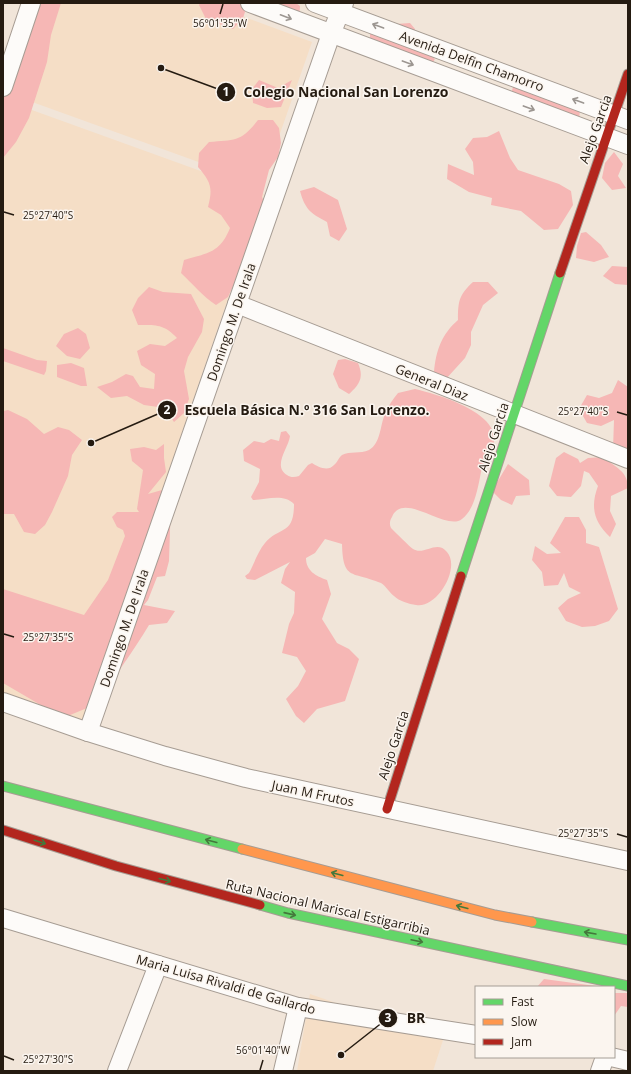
<svg xmlns="http://www.w3.org/2000/svg" width="631" height="1074" font-family="'Open Sans',sans-serif">
	<style>
		.built { fill: #f5dec6 }
		.forest { fill: #f6b7b5 }
		.lines { fill: none; stroke-linecap: round; stroke-linejoin: round }
		.street-casing { stroke: #a69c93; stroke-width: 20 }
		.fast-casing { stroke: #a69c93; stroke-width: 11 }
		.slow-casing { stroke: #a69c93; stroke-width: 11 }
		.jam-casing { stroke: #a69c93; stroke-width: 11 }
		.street { stroke: #fdfbf9; stroke-width: 18 }
		.fast { stroke: #63d668; stroke-width: 9 }
		.slow { stroke: #ff974d; stroke-width: 9 }
		.jam { stroke: #b3261e; stroke-width: 9 }
		.oneway { stroke: #9c9691 }
		.oneway2 { stroke: #44783c }
		.ticks { fill: none; stroke: #251b11; stroke-width: 1.5 }
		.labels { text-anchor: middle; stroke-width: 3; stroke-linejoin: round; paint-order: stroke }
		.street-label { font-size: 13px; fill: #251b11; stroke: #fbf5ef }
		.ticks-label { font-size: 10px; text-anchor: middle; fill: #251b11; stroke: #fbf5ef; stroke-width: 3; stroke-linejoin: round; paint-order: stroke }
		.leader { fill: none; stroke: #251b11; stroke-width: 1.5 }
		.callout-dot { fill: #251b11; stroke: #fbf5ef; stroke-width: 1.5 }
		.mark-label { font-size: 12px; text-anchor: middle; font-weight: bold; fill: #fff }
		.callout-label { font-size: 14px; text-anchor: middle; font-weight: bold; fill: #251b11; stroke: #fbf5ef; stroke-width: 3; stroke-linejoin: round; paint-order: stroke }
	</style>
	<rect width="100%" height="100%" fill="#f1e5d9"/>
	<g class="built">
		<path d="M41 3H207L312 42 262 185 10 94Z"/>
		<path d="M7 101 264 194 83 720 3 692V114Z"/>
		<path d="M310 994 443 1040 433 1071H297Z"/>
	</g>
	<g class="forest">
		<path d="M31 3H61L51 35 47 62 29 118 16 142 3 158V84Z"/>
		<path d="M200 3H248L243 18 233 29 206 19 199 5Z"/>
		<path d="M279 3H296L300 6 299 20 275 5Z"/>
		<path d="M410 23 415 29 412 42 435 59 427 71 370 49V34L396 24Z"/>
		<path d="M259 80 278 88 292 80 281 107 267 108 253 103 252 89Z"/>
		<path d="M514 84 580 109 579 121 510 97Z"/>
		<path d="M258 120H273L279 128 281 143 278 157 269 170 262 197 268 210 228 297 216 305C202 296 193 284 181 273L184 260C208 253 220 253 230 228L221 215 208 207C213 188 211 182 198 167L199 153 209 142C235 140 241 142 258 120Z"/>
		<path d="M499 131 510 158 518 170 559 184 571 191 573 205 558 229 544 230 521 211 491 205 492 198 469 192 447 179 448 164 474 175 473 162 465 149 473 138 487 137Z"/>
		<path d="M614 152 623 164 618 176 626 188 612 190 602 178 605 163Z"/>
		<path d="M314 187 338 200 347 229 339 241 330 236 327 222C310 213 305 209 300 191Z"/>
		<path d="M586 232 601 245 609 257 594 262 576 258 577 246 581 233Z"/>
		<path d="M612 266 628 267V285L615 284 603 276Z"/>
		<path d="M473 282H488L498 293 483 305 471 332V345L465 358 445 380 434 372C436 350 442 334 458 320 458 301 459 295 473 282Z"/>
		<path d="M149 287 163 292 191 294 204 319 202 332 188 357 184 371 189 399 184 413 174 422 167 412 158 407 144 405 127 396 111 398 97 387 112 382 126 374 133 376 140 387 154 389 155 374 141 365 137 351 150 344 165 346 177 338C164 324 156 325 138 325L132 310 138 298Z"/>
		<path d="M78 328 86 334 90 348 80 359 67 356 56 346 64 334Z"/>
		<path d="M3 348 37 360 47 361 46 371 44 375 3 361Z"/>
		<path d="M345 359 358 363C364 377 360 384 349 394L339 388 333 374 338 360Z"/>
		<path d="M71 363 84 368 87 386H81L57 377V365Z"/>
		<path d="M618 380 628 387V457L613 449 614 420 601 426 587 423 579 409 587 395 599 398 612 393Z"/>
		<path d="M415 389C437 394 498 412 494 441 492 453 483 460 481 472 478 487 475 509 462 519 446 532 403 490 392 517 390 520 389 524 391 528 396 533 409 546 413 549 424 556 437 539 447 552 461 568 437 609 416 605 409 604 399 601 394 596 389 592 386 586 381 583 352 571 343 581 342 544L325 539 315 553 306 558C306 571 316 576 327 580L331 594 322 619 337 643 349 649 359 659 345 701 317 709 304 723 296 716 286 699 298 686 306 671 297 657 282 653 289 624 294 613 295 592 281 583 285 569 290 562 255 580 247 579 245 576 249 573C254 564 258 551 265 543 279 526 294 536 294 504 283 493 266 500 253 500L251 497 259 482 260 469 244 461 243 450 254 441 264 443 271 439 279 441 281 432 286 431 290 436C289 447 272 466 287 475 291 478 295 477 299 476L308 465 312 463C318 467 328 472 334 465 338 462 338 458 342 455 350 451 360 454 369 450 381 443 380 425 385 414 388 406 393 399 398 393Z"/>
		<path d="M8 410 27 419 44 434 58 427 69 430 82 440 72 455 68 476 52 512 45 525 35 534 24 532 14 514H3V411Z"/>
		<path d="M164 444V458L166 472 148 494 162 490 171 500 169 561 165 576 157 577 148 600 144 605 175 611 167 623 149 625C133 652 114 676 99 703L63 718 3 683V589L84 615 108 580 125 536 123 530 117 527 112 517 117 512H139L137 509 143 470 132 461 130 449 144 447 156 450Z"/>
		<path d="M564 452 578 459 580 463 588 458 603 457C615 467 628 471 628 488L611 496 610 511 616 524 610 537C594 522 590 507 598 486L589 473 584 471 581 486 571 497 557 496 549 486 556 458Z"/>
		<path d="M508 464 529 480 530 495 516 496 512 505 501 500 492 491Z"/>
		<path d="M565 517H579L586 530V543L599 547 618 609 609 621 595 626 582 627 566 621 558 608 568 599 581 593 569 587 564 573 558 585 544 586 542 572 532 560 535 546 547 554 561 553 550 543Z"/>
		<path d="M544 979 603 987H537Z"/>
		<path d="M614 993H628V1007L621 1006 614 1016Z"/>
	</g>
	<g class="lines">
		<g class="street-casing">
			<g id="street">
				<path d="M250 3 628 145"/>
				<path d="M315 3 628 120"/>
				<path d="M3 87 31 3"/>
				<path d="M237 304 628 459"/>
				<path d="M3 702 88 732 165 756 246 778 628 861"/>
				<path d="M88 732 331 34 344 3"/>
				<path d="M3 918 298 1007 476 1035"/>
				<path d="M611 1057 628 1061"/>
				<path d="M117 1071 158 965"/>
				<path d="M283 1071 298 1007"/>
				<path d="M600 1071 605 1057"/>
			</g>
		</g>
		<g class="fast-casing">
			<g id="fast">
				<path d="M461 576 560 273"/>
				<path d="M3 786 242 849"/>
				<path d="M260 905 288 913 628 986"/>
				<path d="M532 922 628 940"/>
			</g>
		</g>
		<g class="slow-casing">
			<path id="slow" d="M242 849 495 915 532 922"/>
		</g>
		<g class="jam-casing">
			<g id="jam">
				<path d="M560 273 628 74"/>
				<path d="M387 809 461 576"/>
				<path d="M3 830 116 866 260 905"/>
			</g>
		</g>
		<use href="#street" class="street"/>
		<use href="#fast" class="fast"/>
		<use href="#slow" class="slow"/>
		<use href="#jam" class="jam"/>
	</g>
	<defs><path id="oneway-shaft" d="M-6 0H5M1.5-3L5.5 0L1.5 3" fill="none" stroke-width="1.6" stroke-linecap="round" stroke-linejoin="round"/></defs>
	<g class="oneway">
		<use href="#oneway-shaft" transform="translate(286 17) rotate(21)"/>
		<use href="#oneway-shaft" transform="translate(378 26) rotate(-160)"/>
		<use href="#oneway-shaft" transform="translate(408 63) rotate(20)"/>
		<use href="#oneway-shaft" transform="translate(578 101) rotate(-160)"/>
		<use href="#oneway-shaft" transform="translate(529 108) rotate(20)"/>
	</g>
	<g class="oneway2">
		<use href="#oneway-shaft" transform="translate(211 841) rotate(-165)"/>
		<use href="#oneway-shaft" transform="translate(40 842) rotate(18)"/>
		<use href="#oneway-shaft" transform="translate(337 874) rotate(-165)"/>
		<use href="#oneway-shaft" transform="translate(165 880) rotate(15)"/>
		<use href="#oneway-shaft" transform="translate(462 907) rotate(-165)"/>
		<use href="#oneway-shaft" transform="translate(290 914) rotate(13)"/>
		<use href="#oneway-shaft" transform="translate(590 933) rotate(-170)"/>
		<use href="#oneway-shaft" transform="translate(417 941) rotate(12)"/>
	</g>
	<path class="ticks" d="M220 14 223 4M4 212 14 215M617 412 627 415M4 634 14 637M617 834 627 837M4 1056 14 1060M260 1070 263 1060"/>
	<g class="labels">
		<g class="street-label">
			<text transform="translate(472 61) rotate(20)" y="5">Avenida Delfin Chamorro</text>
			<text transform="translate(595 129) rotate(-70)" y="5">Alejo Garcia</text>
			<text transform="translate(231 322) rotate(-71)" y="5">Domingo M. De Irala</text>
			<text transform="translate(432 382) rotate(22)" y="5">General Diaz</text>
			<text transform="translate(493 437) rotate(-72)" y="5">Alejo Garcia</text>
			<text transform="translate(124 628) rotate(-71)" y="5">Domingo M. De Irala</text>
			<text transform="translate(393 745) rotate(-72)" y="5">Alejo Garcia</text>
			<text transform="translate(313 793) rotate(12)" y="5">Juan M Frutos</text>
			<text transform="translate(328 907) rotate(13)" y="5">Ruta Nacional Mariscal Estigarribia</text>
			<text transform="translate(226 984) rotate(16)" y="5">Maria Luisa Rivaldi de Gallardo</text>
		</g>
	</g>
	<g class="ticks-label">
		<text x="220" y="27">56°01'35"W</text>
		<text x="48" y="219">25°27'40"S</text>
		<text x="583" y="415">25°27'40"S</text>
		<text x="48" y="641">25°27'35"S</text>
		<text x="583" y="837">25°27'35"S</text>
		<text x="263" y="1054">56°01'40"W</text>
		<text x="48" y="1063">25°27'30"S</text>
	</g>
	<path class="leader" d="M161 68L226 92M91 443L167 410M341 1055L388 1018"/>
	<g class="callout-dot">
		<circle cx="161" cy="68" r="4"/>
		<circle cx="91" cy="443" r="4"/>
		<circle cx="341" cy="1055" r="4"/>
		<circle cx="226" cy="92" r="10"/>
		<circle cx="167" cy="410" r="10"/>
		<circle cx="388" cy="1018" r="10"/>
	</g>
	<g class="mark-label">
		<text x="226" y="96">1</text>
		<text x="167" y="414">2</text>
		<text x="388" y="1022">3</text>
	</g>
	<g class="callout-label">
		<text x="346" y="97">Colegio Nacional San Lorenzo</text>
		<text x="307" y="415">Escuela Básica N.º 316 San Lorenzo.</text>
		<text x="416" y="1023">BR</text>
	</g>
	<rect width="631" height="1074" fill="none" stroke="#251b11" stroke-width="8"/>
	<rect x="475" y="986" width="140" height="72" fill="#fbf5ef" stroke="#a59e96"/>
	<rect x="483" y="999" width="20" height="6" fill="#63d668" stroke="#a59e96"/>
	<text x="511" y="1006" font-size="12" fill="#251b11">Fast</text>
	<rect x="483" y="1019" width="20" height="6" fill="#ff974d" stroke="#a59e96"/>
	<text x="511" y="1026" font-size="12" fill="#251b11">Slow</text>
	<rect x="483" y="1039" width="20" height="6" fill="#b3261e" stroke="#a59e96"/>
	<text x="511" y="1046" font-size="12" fill="#251b11">Jam</text>
</svg>
